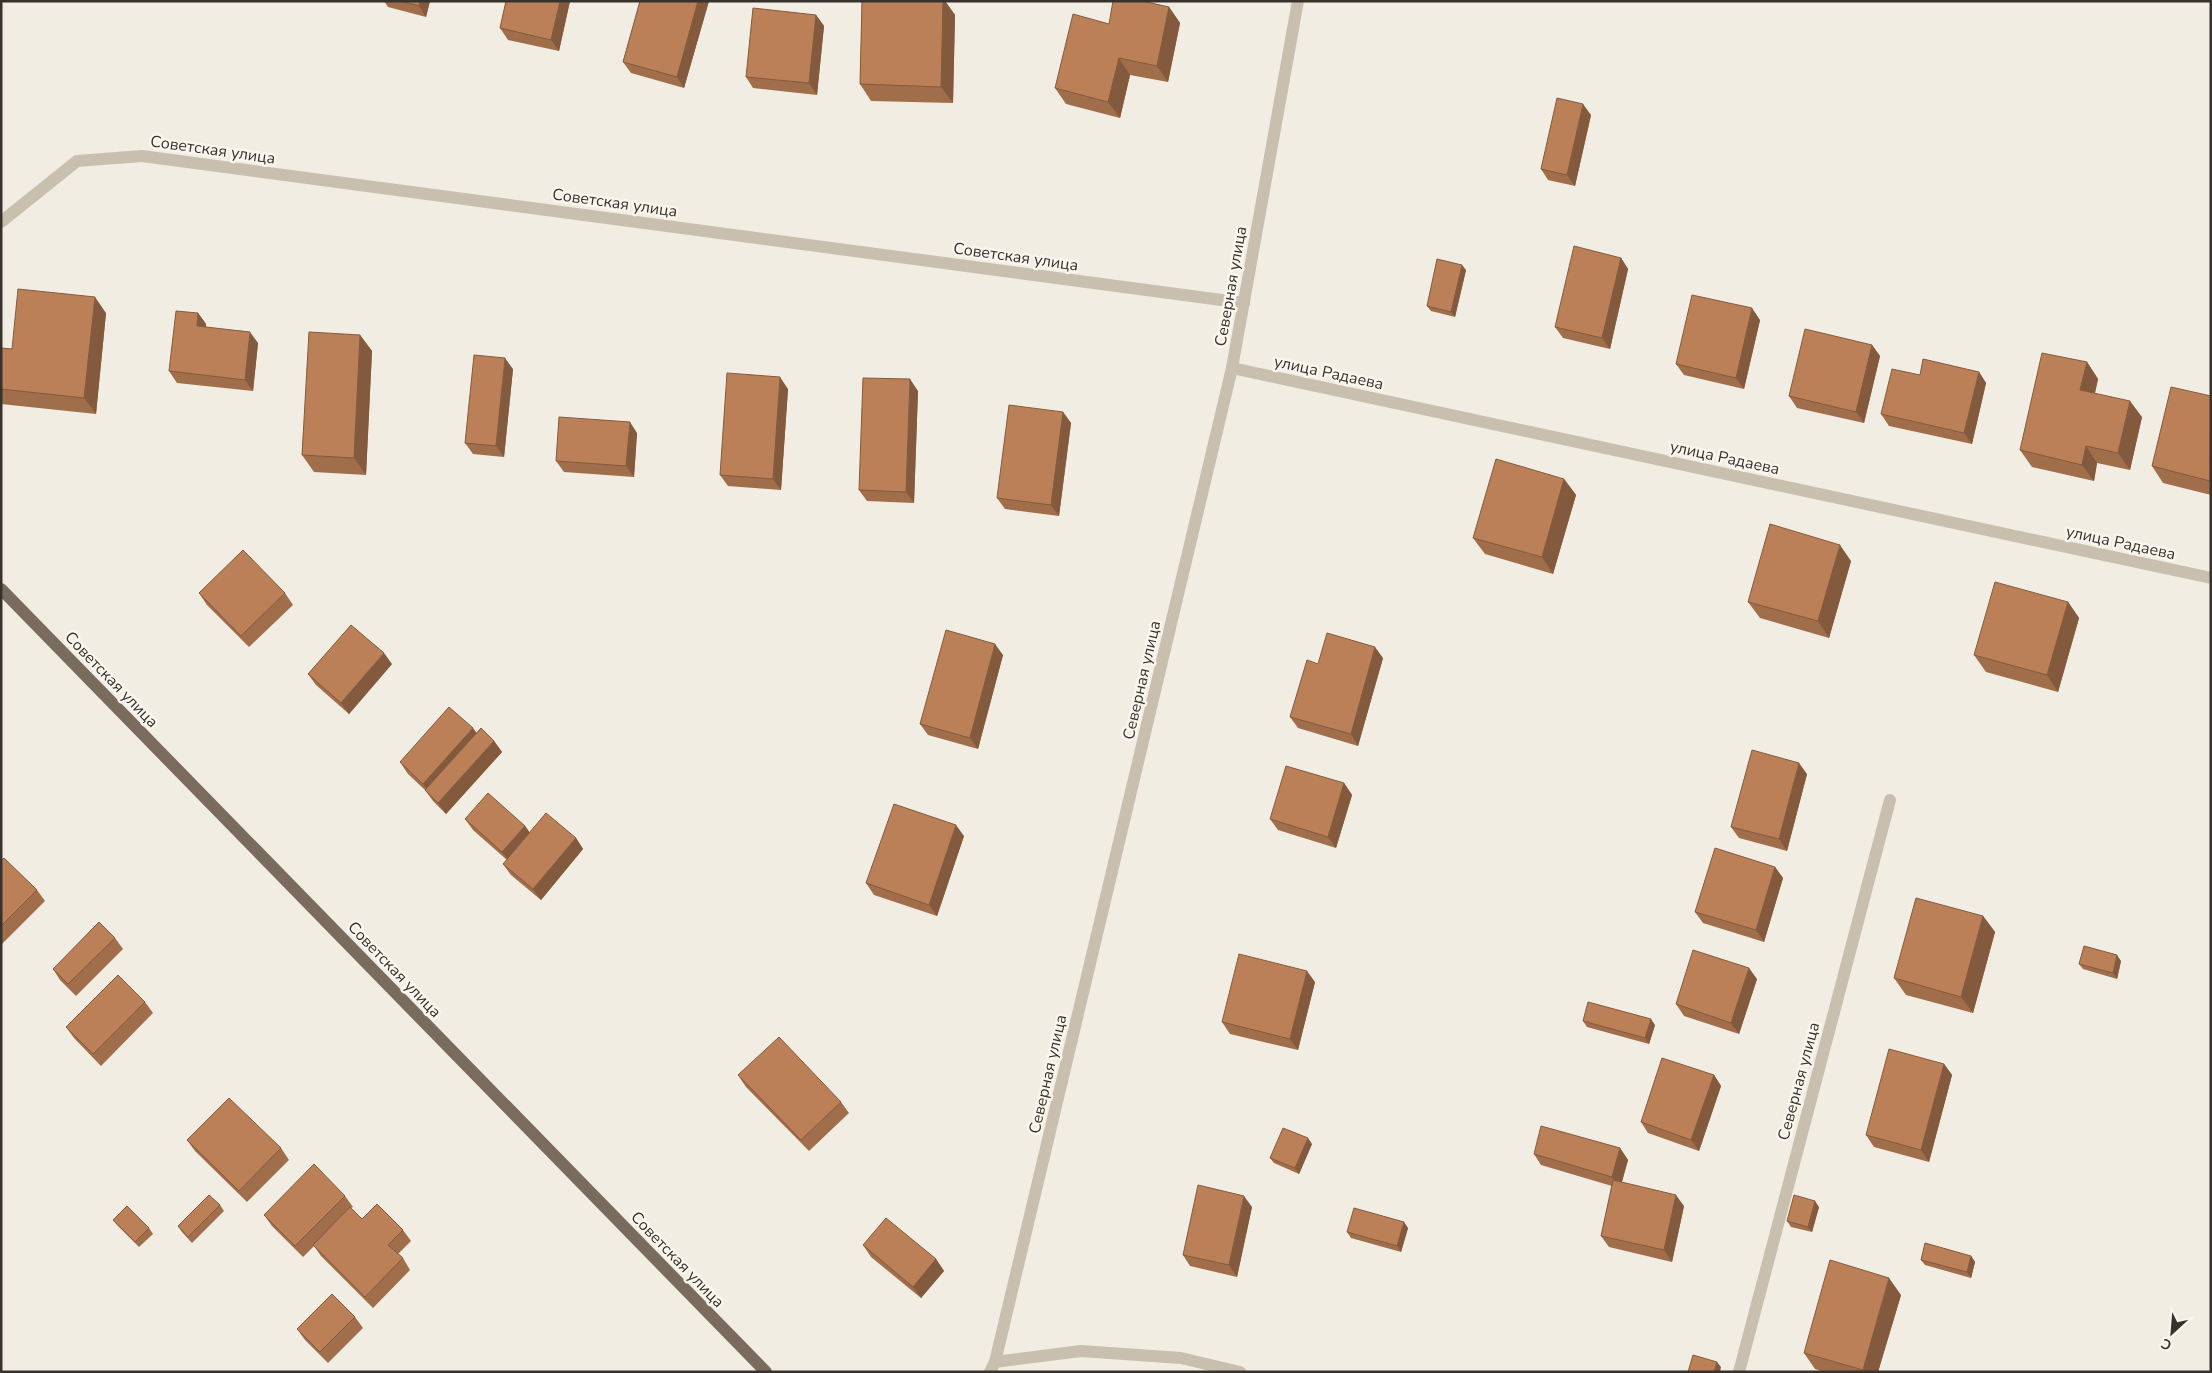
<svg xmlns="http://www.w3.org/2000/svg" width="2212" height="1373" font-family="'Nunito Sans',sans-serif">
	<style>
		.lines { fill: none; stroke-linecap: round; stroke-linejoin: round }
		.minor { stroke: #c9bfae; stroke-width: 12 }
		.primary { stroke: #796c5f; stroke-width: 12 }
		.wall { fill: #a16e4b }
		.shaded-wall { fill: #835a3d }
		.building { fill: #bb8057; stroke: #835a3d }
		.labels { text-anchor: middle; stroke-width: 5; stroke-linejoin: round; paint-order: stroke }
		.street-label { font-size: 16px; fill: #38322c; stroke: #f9f6ee }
	</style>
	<rect width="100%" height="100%" fill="#f2ede2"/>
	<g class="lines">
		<g class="minor">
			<path d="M1 222 77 161 142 156 1244 303"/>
			<path d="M1232 368 2211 578"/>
			<path d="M995 1362 1081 1351 1181 1358 1240 1372"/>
			<path d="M990 1372 995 1362 1232 368 1298 1"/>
			<path d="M1739 1372 1890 800"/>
		</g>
		<path class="primary" d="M1 589 766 1372"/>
	</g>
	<g class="wall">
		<path d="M384 1H430L426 17 388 7Z"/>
		<path d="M506 1H570L559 51 508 40 500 28Z"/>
		<path d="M640 1H709L684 88 631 73 623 62Z"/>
		<path d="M862 1H945L955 15 953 103 871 101 860 84Z"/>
		<path d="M1169 7 1180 23 1168 82 1130 75 1120 118 1066 104 1055 88 1109 24Z"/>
		<path d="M816 15 824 26 817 95 753 88 746 77Z"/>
		<path d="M1591 115 1575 186 1548 180 1541 169Z"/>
		<path d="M1621 258 1628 269 1610 349 1563 338 1555 327Z"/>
		<path d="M1466 270 1455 317 1431 311 1427 306Z"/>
		<path d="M106 313 96 414 1 404V348L12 349Z"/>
		<path d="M198 313 206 324V327L258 343 253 391 177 383 169 371Z"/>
		<path d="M1760 320 1744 389 1684 375 1676 364Z"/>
		<path d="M360 335 372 351 366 475 314 472 302 455Z"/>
		<path d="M1872 345 1880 356 1864 423 1797 408 1789 396Z"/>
		<path d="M2087 362 2098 379 2095 393 2142 417 2130 470 2097 463 2094 481 2032 467 2020 450Z"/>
		<path d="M513 369 504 457 473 454 465 443Z"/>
		<path d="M1979 372 1986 383 1972 444 1889 426 1881 414Z"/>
		<path d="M788 389 781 490 728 486 720 475Z"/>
		<path d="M918 391 914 503 867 501 859 490Z"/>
		<path d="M2211 396V495L2163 483 2152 466Z"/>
		<path d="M1063 412 1071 423 1059 516 1005 509 997 498Z"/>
		<path d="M637 433 634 477 564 472 556 461Z"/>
		<path d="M1564 479 1576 495 1553 574 1485 554 1473 538Z"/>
		<path d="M1851 561 1829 638 1760 618 1748 602Z"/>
		<path d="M199 593H285L293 605 249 647 207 605Z"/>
		<path d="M2068 602 2079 618 2058 692 1986 672 1974 655Z"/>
		<path d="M1003 655 978 749 928 735 920 724Z"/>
		<path d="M1383 658 1358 746 1298 728 1290 717 1318 664Z"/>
		<path d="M392 664 349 714 316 685 308 674Z"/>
		<path d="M477 733 494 741 502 752 446 814 433 801 425 790 408 774 400 762Z"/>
		<path d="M1807 774 1787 851 1739 838 1731 827Z"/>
		<path d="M1344 783 1352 795 1336 848 1278 830 1270 819Z"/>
		<path d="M465 819 525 826 530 833 576 838 583 849 541 900 511 875 503 864 507 860 473 830Z"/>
		<path d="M964 836 937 916 874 895 866 883Z"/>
		<path d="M1 861 37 890 45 901 1 945Z"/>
		<path d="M1775 867 1783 878 1764 942 1703 923 1695 912Z"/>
		<path d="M1983 916 1995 932 1973 1013 1906 995 1894 978Z"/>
		<path d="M115 938 123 949 76 996 60 980 53 969Z"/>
		<path d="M2121 961 2117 979 2083 969 2079 964Z"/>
		<path d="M1757 979 1739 1034 1684 1016 1676 1004Z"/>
		<path d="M1315 982 1298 1050 1230 1034 1222 1022Z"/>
		<path d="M145 1002 153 1013 101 1066 74 1038 66 1027Z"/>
		<path d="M1583 1021 1655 1025 1649 1044 1587 1027Z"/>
		<path d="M1944 1064 1952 1075 1929 1162 1874 1147 1866 1135Z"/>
		<path d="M738 1075 841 1102 849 1113 809 1151 746 1087Z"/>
		<path d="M1714 1075 1721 1086 1699 1151 1648 1133 1641 1122Z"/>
		<path d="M187 1140 281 1148 289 1160 247 1202 195 1151Z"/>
		<path d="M1312 1144 1299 1174 1274 1163 1270 1158Z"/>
		<path d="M1620 1148 1628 1160 1622 1182 1684 1206 1672 1262 1609 1247 1601 1236 1612 1186 1541 1165 1534 1154Z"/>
		<path d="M345 1196 353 1207 351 1208 362 1219 403 1230 411 1241 398 1254 403 1258 410 1270 373 1308 321 1256 314 1246 303 1257 272 1226 264 1215Z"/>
		<path d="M220 1205 224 1211 192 1243 182 1232 178 1226Z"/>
		<path d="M1252 1207 1237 1277 1190 1266 1183 1255Z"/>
		<path d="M1819 1207 1812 1232 1791 1227 1787 1221Z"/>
		<path d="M113 1220 149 1228 153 1234 139 1247 117 1225Z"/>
		<path d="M1408 1228 1401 1252 1351 1238 1347 1232Z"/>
		<path d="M863 1245 936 1259 944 1271 921 1298 871 1257Z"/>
		<path d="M1971 1256 1975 1262 1971 1278 1925 1265 1921 1260Z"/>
		<path d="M1901 1295 1878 1372H1824L1815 1369 1804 1353Z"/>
		<path d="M355 1317 363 1328 328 1363 305 1340 297 1329Z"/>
	</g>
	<g class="shaded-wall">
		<path d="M420 1H430L426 17 419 6Z"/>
		<path d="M560 1H570L559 51 551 40Z"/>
		<path d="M698 1H709L684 88 677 77Z"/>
		<path d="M943 1H945L955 15 953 103 941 87Z"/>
		<path d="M1169 7 1180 23 1168 82 1157 66Z"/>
		<path d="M816 15 824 26 817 95 809 83Z"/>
		<path d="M1119 58 1130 75 1120 118 1108 102Z"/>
		<path d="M1583 104 1591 115 1575 186 1567 175Z"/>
		<path d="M1621 258 1628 269 1610 349 1602 338Z"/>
		<path d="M1462 265 1466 270 1455 317 1451 312Z"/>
		<path d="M95 297 106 313 96 414 84 398Z"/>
		<path d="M1752 308 1760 320 1744 389 1736 378Z"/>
		<path d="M198 313 206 324 204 338 197 326Z"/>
		<path d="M250 332 258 343 253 391 245 380Z"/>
		<path d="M360 335 372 351 366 475 354 458Z"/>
		<path d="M1872 345 1880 356 1864 423 1856 412Z"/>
		<path d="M505 358 513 369 504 457 496 446Z"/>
		<path d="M2087 362 2098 379 2092 406 2080 390Z"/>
		<path d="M1979 372 1986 383 1972 444 1964 433Z"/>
		<path d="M780 377 788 389 781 490 773 479Z"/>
		<path d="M910 379 918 391 914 503 906 492Z"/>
		<path d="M2130 401 2142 417 2130 470 2118 453Z"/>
		<path d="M1063 412 1071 423 1059 516 1051 505Z"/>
		<path d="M630 422 637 433 634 477 626 466Z"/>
		<path d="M2086 446 2097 463 2094 481 2082 465Z"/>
		<path d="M1564 479 1576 495 1553 574 1542 557Z"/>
		<path d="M1840 545 1851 561 1829 638 1818 621Z"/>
		<path d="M2068 602 2079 618 2058 692 2047 675Z"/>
		<path d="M995 644 1003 655 978 749 970 738Z"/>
		<path d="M1375 647 1383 658 1358 746 1351 734Z"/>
		<path d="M384 653 392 664 349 714 341 703Z"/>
		<path d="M473 728 481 739 431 795 423 784Z"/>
		<path d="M494 741 502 752 446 814 438 803Z"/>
		<path d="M1799 763 1807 774 1787 851 1779 839Z"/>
		<path d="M1344 783 1352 795 1336 848 1328 837Z"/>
		<path d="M956 825 964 836 937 916 929 905Z"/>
		<path d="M525 826 533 837 510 863 502 852Z"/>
		<path d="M576 838 583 849 541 900 533 889Z"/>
		<path d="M1775 867 1783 878 1764 942 1756 930Z"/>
		<path d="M1983 916 1995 932 1973 1013 1961 997Z"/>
		<path d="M2117 955 2121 961 2117 979 2113 973Z"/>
		<path d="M1749 968 1757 979 1739 1034 1731 1023Z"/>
		<path d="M1307 971 1315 982 1298 1050 1290 1039Z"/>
		<path d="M1651 1019 1655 1025 1649 1044 1645 1038Z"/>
		<path d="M1944 1064 1952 1075 1929 1162 1921 1150Z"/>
		<path d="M1714 1075 1721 1086 1699 1151 1691 1140Z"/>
		<path d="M1308 1138 1312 1144 1299 1174 1295 1168Z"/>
		<path d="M1620 1148 1628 1160 1620 1188 1612 1177Z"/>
		<path d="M1676 1195 1684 1206 1672 1262 1664 1250Z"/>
		<path d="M1244 1196 1252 1207 1237 1277 1229 1265Z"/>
		<path d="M1815 1201 1819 1207 1812 1232 1808 1227Z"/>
		<path d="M1404 1222 1408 1228 1401 1252 1397 1246Z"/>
		<path d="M1971 1256 1975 1262 1971 1278 1967 1272Z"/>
		<path d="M936 1259 944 1271 921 1298 913 1287Z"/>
		<path d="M1889 1278 1901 1295 1878 1372H1864L1863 1370Z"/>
		<path d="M1717 1362 1721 1367 1720 1372H1714Z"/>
	</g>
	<g class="building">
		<path d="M401 1H420L419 6Z"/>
		<path d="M506 1H560L551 40 500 28Z"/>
		<path d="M640 1H698L677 77 623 62Z"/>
		<path d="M862 1H943L941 87 860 84Z"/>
		<path d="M1113 1H1142L1169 7 1157 66 1119 58 1108 102 1055 88 1073 14 1109 24Z"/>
		<path d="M753 8 816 15 809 83 746 77Z"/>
		<path d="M1557 98 1583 104 1567 175 1541 169Z"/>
		<path d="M1574 246 1621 258 1602 338 1555 327Z"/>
		<path d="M1437 259 1462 265 1451 312 1427 306Z"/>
		<path d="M18 289 95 297 84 398 1 389V348L12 349Z"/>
		<path d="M1692 295 1752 308 1736 378 1676 364Z"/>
		<path d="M176 311 198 313 197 326 250 332 245 380 169 371Z"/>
		<path d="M1805 329 1872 345 1856 412 1789 396Z"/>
		<path d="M309 332 360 335 354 458 302 455Z"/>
		<path d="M2042 353 2087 362 2080 390 2130 401 2118 453 2086 446 2082 465 2020 450Z"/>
		<path d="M474 355 505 358 496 446 465 443Z"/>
		<path d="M1923 359 1979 372 1964 433 1881 414 1892 369 1920 375Z"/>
		<path d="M727 373 780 377 773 479 720 475Z"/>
		<path d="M863 378 910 379 906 492 859 490Z"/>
		<path d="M2171 387 2211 396 2210 481 2152 466Z"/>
		<path d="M1009 405 1063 412 1051 505 997 498Z"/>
		<path d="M559 417 630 422 626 466 556 461Z"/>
		<path d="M1496 459 1564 479 1542 557 1473 538Z"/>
		<path d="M1770 524 1840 545 1818 621 1748 602Z"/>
		<path d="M243 550 285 593 241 636 199 593Z"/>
		<path d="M1995 582 2068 602 2047 675 1974 655Z"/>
		<path d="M351 625 384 653 341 703 308 674Z"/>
		<path d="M946 630 995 644 970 738 920 724Z"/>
		<path d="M1327 633 1375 647 1351 734 1290 717 1307 660 1318 664Z"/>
		<path d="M449 707 473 728 423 784 400 762Z"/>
		<path d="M481 728 494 741 438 803 425 790Z"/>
		<path d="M1752 750 1799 763 1779 839 1731 827Z"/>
		<path d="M1286 766 1344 783 1328 837 1270 819Z"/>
		<path d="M488 793 525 826 502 852 465 819Z"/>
		<path d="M894 804 956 825 929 905 866 883Z"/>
		<path d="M546 813 576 838 533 889 503 864Z"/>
		<path d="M1715 848 1775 867 1756 930 1695 912Z"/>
		<path d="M4 858 37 890 1 926V861Z"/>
		<path d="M1916 898 1983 916 1961 997 1894 978Z"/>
		<path d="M99 922 115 938 68 984 53 969Z"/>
		<path d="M2084 946 2117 955 2113 973 2079 964Z"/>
		<path d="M1693 950 1749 968 1731 1023 1676 1004Z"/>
		<path d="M1239 954 1307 971 1290 1039 1222 1022Z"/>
		<path d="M118 975 145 1002 93 1054 66 1027Z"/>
		<path d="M1588 1002 1651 1019 1645 1038 1583 1021Z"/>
		<path d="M779 1037 841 1102 801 1140 738 1075Z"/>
		<path d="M1889 1049 1944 1064 1921 1150 1866 1135Z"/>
		<path d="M1662 1058 1714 1075 1691 1140 1641 1122Z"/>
		<path d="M229 1098 281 1148 239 1191 187 1140Z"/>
		<path d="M1541 1126 1620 1148 1612 1177 1534 1154Z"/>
		<path d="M1283 1128 1308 1138 1295 1168 1270 1158Z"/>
		<path d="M314 1164 345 1196 295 1246 264 1215Z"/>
		<path d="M1613 1180 1676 1195 1664 1250 1601 1236Z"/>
		<path d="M1198 1185 1244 1196 1229 1265 1183 1255Z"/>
		<path d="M209 1195 220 1205 188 1237 178 1226Z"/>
		<path d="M1794 1195 1815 1201 1808 1227 1787 1221Z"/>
		<path d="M377 1204 403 1230 388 1245 403 1258 365 1297 313 1245 350 1207 362 1219Z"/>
		<path d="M127 1206 149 1228 135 1242 113 1220Z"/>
		<path d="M1354 1208 1404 1222 1397 1246 1347 1232Z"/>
		<path d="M886 1218 936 1259 913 1287 863 1245Z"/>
		<path d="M1925 1243 1971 1256 1967 1272 1921 1260Z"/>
		<path d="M1830 1260 1889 1278 1863 1370 1804 1353Z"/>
		<path d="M332 1294 355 1317 320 1352 297 1329Z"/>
		<path d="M1693 1355 1717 1362 1714 1372H1688Z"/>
	</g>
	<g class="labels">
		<g class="street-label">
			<text transform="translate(213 149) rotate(8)" y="6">Советская улица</text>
			<text transform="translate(615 202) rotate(8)" y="6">Советская улица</text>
			<text transform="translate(1016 256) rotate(8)" y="6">Советская улица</text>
			<text transform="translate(1230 286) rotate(-80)" y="6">Северная улица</text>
			<text transform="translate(1329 372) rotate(12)" y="6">улица Радаева</text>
			<text transform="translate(1725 457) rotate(12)" y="6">улица Радаева</text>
			<text transform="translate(2121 542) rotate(12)" y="6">улица Радаева</text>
			<text transform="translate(112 679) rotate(46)" y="6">Советская улица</text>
			<text transform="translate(1141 680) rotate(-77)" y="6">Северная улица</text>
			<text transform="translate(395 969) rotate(46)" y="6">Советская улица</text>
			<text transform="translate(1047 1074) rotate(-77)" y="6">Северная улица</text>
			<text transform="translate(1798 1081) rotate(-75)" y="6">Северная улица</text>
			<text transform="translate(678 1259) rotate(46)" y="6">Советская улица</text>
		</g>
	</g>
	<rect width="2212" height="1373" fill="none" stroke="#38322c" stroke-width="5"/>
	<g transform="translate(2172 1333) rotate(206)" stroke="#f9f6ee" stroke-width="4" paint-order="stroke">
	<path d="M0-4L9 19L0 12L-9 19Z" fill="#38322c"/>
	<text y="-8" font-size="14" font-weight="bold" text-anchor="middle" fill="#38322c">С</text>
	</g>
</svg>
